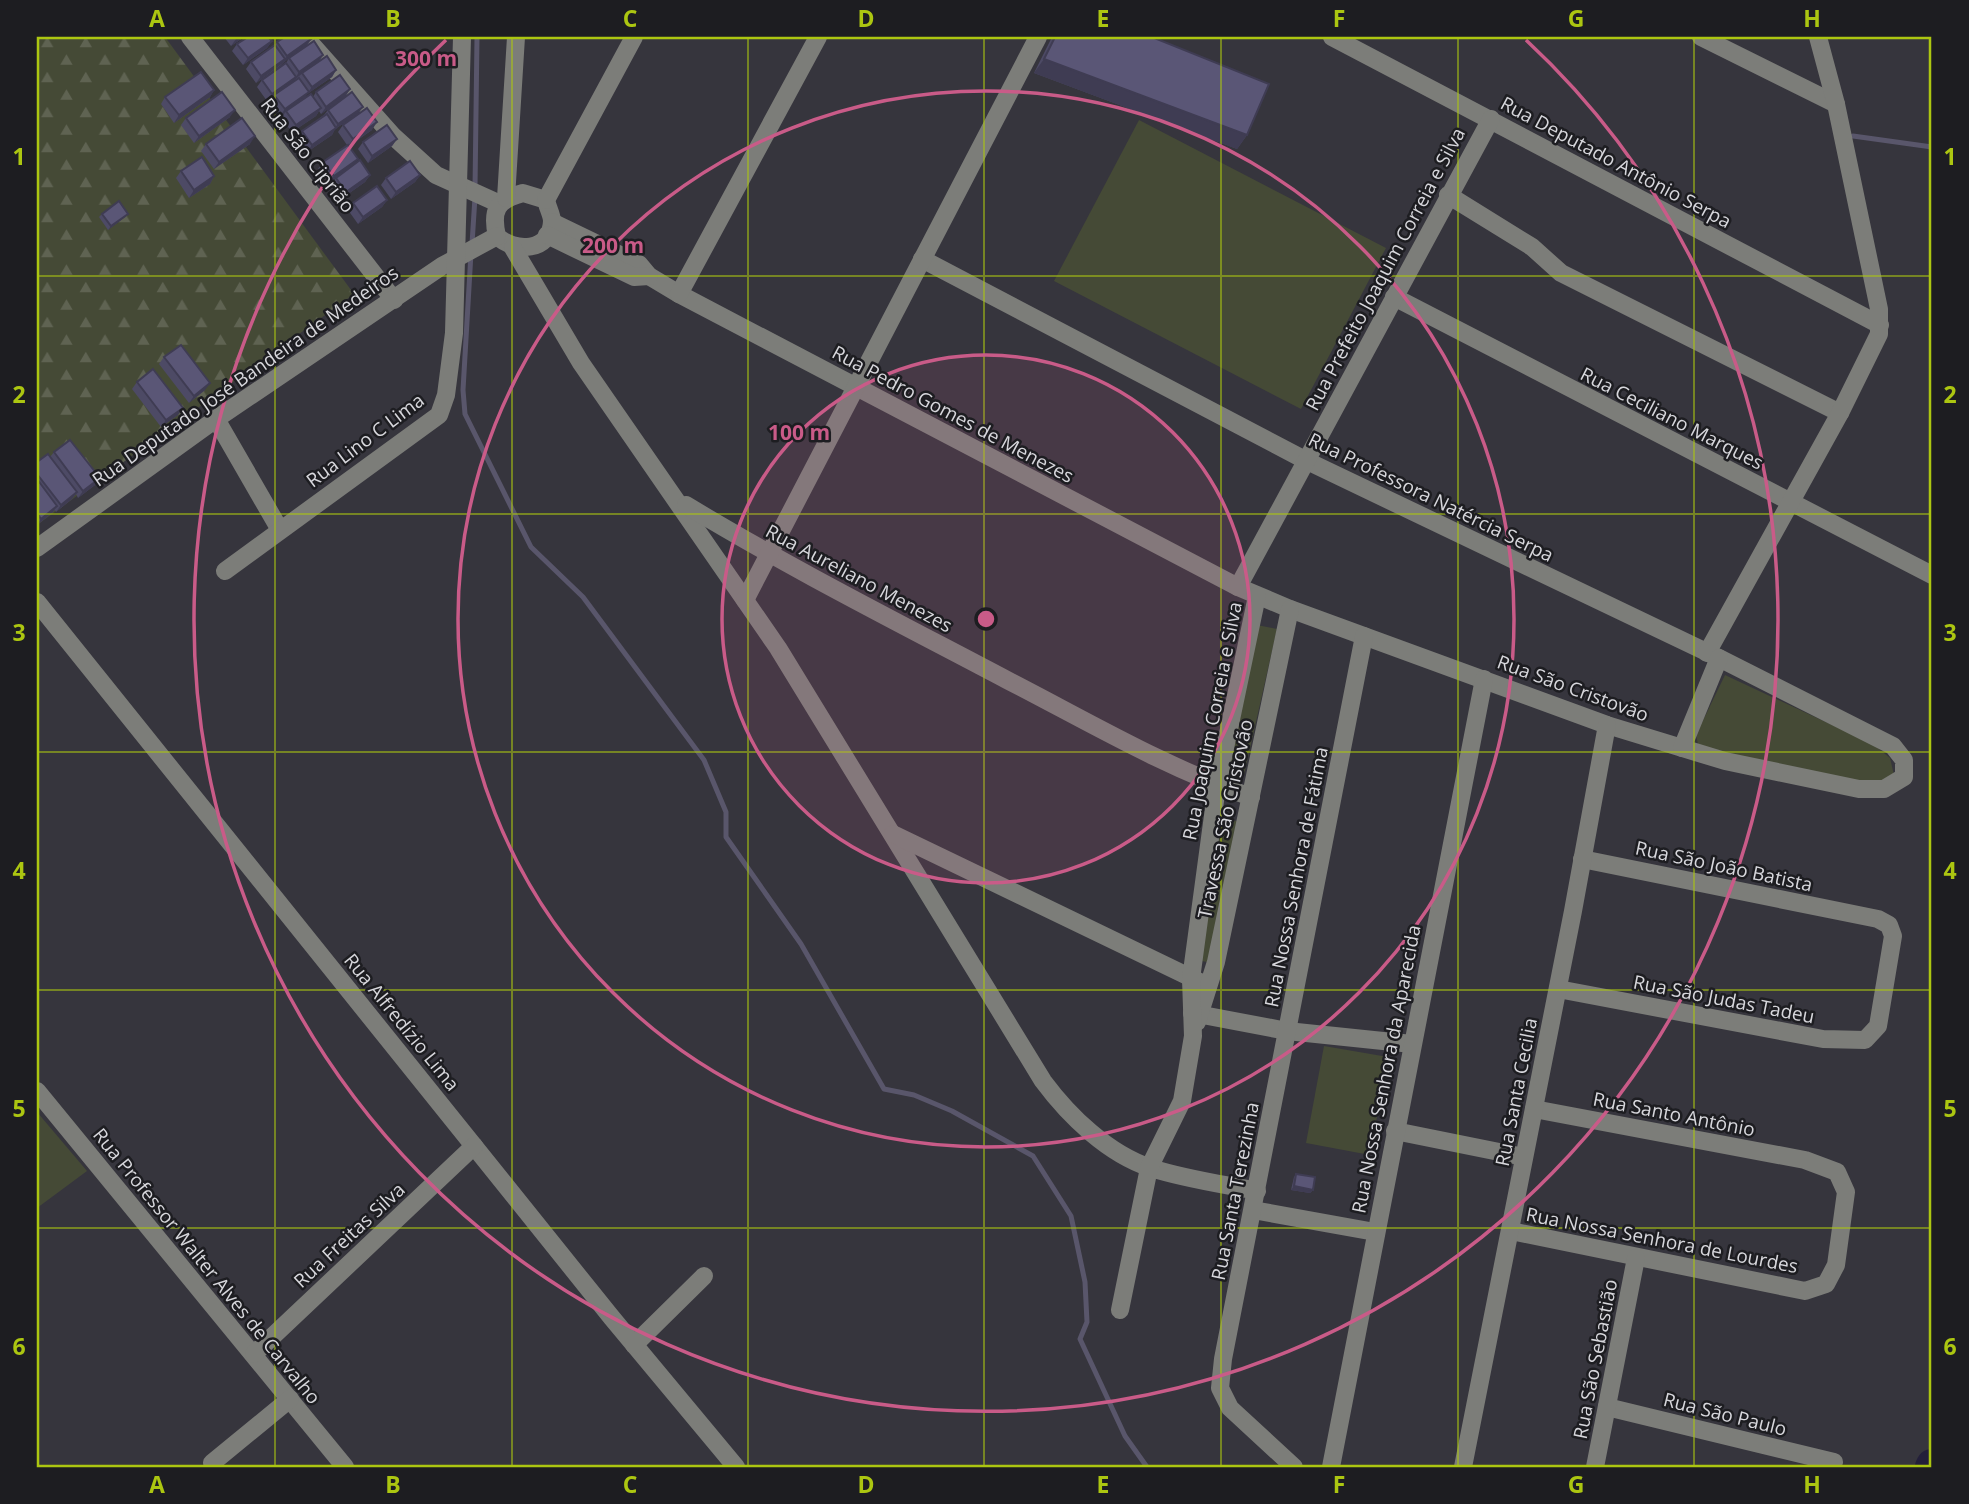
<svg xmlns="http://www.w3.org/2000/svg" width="1969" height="1504" font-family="'Open Sans',sans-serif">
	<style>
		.forest { fill: url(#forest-firs) }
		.park { fill: #454a36 }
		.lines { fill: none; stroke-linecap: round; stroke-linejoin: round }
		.stream { stroke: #59566b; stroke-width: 5 }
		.river { stroke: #231f3a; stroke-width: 32 }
		.minor { stroke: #7c7d79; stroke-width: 18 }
		.wall { fill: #4d4a65 }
		.shaded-wall { fill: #3f3c53 }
		.building { fill: #5a5676; stroke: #3f3c53; stroke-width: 2 }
		.grid { fill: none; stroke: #acc611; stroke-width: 2; stroke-opacity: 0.55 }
		.ring { fill: none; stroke: #c95b88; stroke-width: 3.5 }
		.labels { text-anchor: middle; stroke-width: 5; stroke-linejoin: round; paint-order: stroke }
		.street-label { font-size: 19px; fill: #d7d7dc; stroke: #1d1d21 }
		.centre { fill: #c95b88; stroke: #1d1d21; stroke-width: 3.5 }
		.ring-label { font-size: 21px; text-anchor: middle; font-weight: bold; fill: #c95b88; stroke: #1d1d21; stroke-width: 5; stroke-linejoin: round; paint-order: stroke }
		.neatline { fill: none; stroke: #acc611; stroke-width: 2.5 }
		.grid-label { font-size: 23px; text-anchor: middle; font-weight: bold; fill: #acc611 }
	</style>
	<defs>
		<pattern id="forest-firs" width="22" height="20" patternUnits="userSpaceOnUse" patternTransform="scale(1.75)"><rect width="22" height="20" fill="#454a36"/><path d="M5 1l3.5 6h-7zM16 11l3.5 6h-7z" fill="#5f6352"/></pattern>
	</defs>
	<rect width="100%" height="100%" fill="#36353d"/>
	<path class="forest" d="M37 37H165L354 294 37 525Z"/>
	<g class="park">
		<path d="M1139 120 1386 248 1301 409 1054 281Z"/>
		<path d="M1257 625 1277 629 1244 775 1225 771Z"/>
		<path d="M1725 675 1873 744 1890 758 1894 775 1878 787 1707 754 1698 744 1696 735Z"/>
		<path d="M1220 818 1237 821 1213 963 1196 960Z"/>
		<path d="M1324 1046 1388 1057 1370 1155 1306 1143Z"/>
		<path d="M37 1112 87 1171 37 1208Z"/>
	</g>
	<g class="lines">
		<g class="stream">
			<path d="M1853 136 1932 147"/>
			<path d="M475 188 477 37"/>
			<path d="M472 244 475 197"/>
			<path d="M471 253 463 390 465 414 531 547 583 597 704 760 726 812V837L801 944 884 1089 914 1095 952 1111 1033 1156 1071 1216 1085 1282 1087 1322 1080 1339 1125 1436 1147 1467"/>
		</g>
		<path class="river" d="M1931 1467 1932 1465"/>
		<g class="minor">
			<path d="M190 37 394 300"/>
			<path d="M305 37 393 136 436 175 500 204"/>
			<path d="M1332 37 1880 325"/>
			<path d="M1701 37 1836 104"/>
			<path d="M523 193 546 200C547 206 552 215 552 221 551 252 514 253 497 236 491 210 497 200 523 193Z"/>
			<path d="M1448 195 1532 247 1561 273 1840 413"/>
			<path d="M506 198 516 37"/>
			<path d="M546 200 634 37"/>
			<path d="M552 222 639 264 649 276 679 294 1238 587 1290 609 1607 725 1725 761 1859 789H1884L1904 777V760L1893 746 1719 658 1305 460 922 259"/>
			<path d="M547 235 634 277 649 276"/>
			<path d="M513 248 581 363 778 648 1043 1081C1069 1116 1108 1154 1151 1168 1185 1179 1222 1184 1257 1191"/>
			<path d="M679 294 818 37"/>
			<path d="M1394 297 1932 575"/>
			<path d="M216 419 280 530"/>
			<path d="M686 505C790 568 899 623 1007 680 1087 721 1166 768 1251 797"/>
			<path d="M37 548 216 419 442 266 497 236"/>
			<path d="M225 571 439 415 446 395 454 333 462 37"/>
			<path d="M1238 587 1491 119"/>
			<path d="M745 600 1038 37"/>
			<path d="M37 602 612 1318 736 1467"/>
			<path d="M1707 653 1840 413 1879 334V309L1836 104 1818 37"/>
			<path d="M1682 748 1719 658"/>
			<path d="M893 834 1202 983"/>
			<path d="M1558 989 1823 1039 1865 1040 1878 1026 1893 936 1889 925 1878 919 1582 859"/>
			<path d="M1192 1013 1287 1031 1412 1044"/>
			<path d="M1197 1022 1216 962 1290 609"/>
			<path d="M37 1091 345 1467"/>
			<path d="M1395 1131 1524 1157"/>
			<path d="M1253 1210 1375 1232"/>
			<path d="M1511 1231 1805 1291 1826 1284 1836 1265 1846 1192 1837 1172 1805 1160 1534 1109"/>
			<path d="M1120 1310 1149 1168 1182 1101 1193 1036 1191 979 1217 786 1257 596"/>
			<path d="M634 1345 704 1276"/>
			<path d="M254 1354 474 1146"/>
			<path d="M1607 1407 1834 1462"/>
			<path d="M212 1463 290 1399"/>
			<path d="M1294 1467 1230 1408 1220 1388 1223 1359 1364 636"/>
			<path d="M1331 1467 1484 679"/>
			<path d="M1463 1467 1573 911 1607 725"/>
			<path d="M1595 1467 1636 1258"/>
		</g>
	</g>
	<g class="wall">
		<path d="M224 37H244L231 46Z"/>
		<path d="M1052 37H1152L1247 135 1237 149 1034 73Z"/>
		<path d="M311 39 307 46 323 55 319 62 336 70 332 77 307 94 304 99 280 116 270 102 273 96 267 101 257 87 262 80 286 63 289 58 283 63 280 66 256 83 246 69 251 62 275 45 277 42Z"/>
		<path d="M272 41 267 48 243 65 232 51 237 44Z"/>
		<path d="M350 89 345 97 321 114 319 111 316 116 292 132 281 118 286 111 313 97 316 92Z"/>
		<path d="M214 90 210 97 174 123 161 104 165 97Z"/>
		<path d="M328 110 358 114 335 129 332 135 307 152 297 138 302 131 324 115Z"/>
		<path d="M230 117 194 143 181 125 186 118Z"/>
		<path d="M343 125 372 130 349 146 358 159 353 166 370 175 365 182 341 199 331 185 336 178 329 183 318 169 323 162 347 145 338 132Z"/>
		<path d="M397 139 392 146 368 163 358 149 363 142Z"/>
		<path d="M206 144H250L214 169 201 151Z"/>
		<path d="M181 171 214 176 210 184 189 198 176 178Z"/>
		<path d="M420 175 415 182 391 199 381 185 386 178Z"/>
		<path d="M387 200 382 207 358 224 348 210 353 203Z"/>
		<path d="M102 214 125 217 108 230 99 217Z"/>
		<path d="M164 357 205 390 189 403 159 364Z"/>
		<path d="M137 382 178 415 161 427 132 389Z"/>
		<path d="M54 452 95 485 78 498 76 494 72 499 56 512 55 510 52 513 37 525V462L50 457Z"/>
		<path d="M1296 1174 1313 1190 1310 1193 1291 1190 1294 1177Z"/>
	</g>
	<g class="shaded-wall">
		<path d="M239 37H244L231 46 236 39Z"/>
		<path d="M311 39 306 46 256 83 261 76Z"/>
		<path d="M272 41 267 48 243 65 248 58Z"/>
		<path d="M323 55 318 62 295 79 292 84 267 101 272 94 296 77 299 72Z"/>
		<path d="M1044 59 1247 135 1237 149 1034 73Z"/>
		<path d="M336 70 332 77 307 94 312 87Z"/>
		<path d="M350 89 345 97 321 114 326 107Z"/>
		<path d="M214 90 210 97 174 123 179 115Z"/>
		<path d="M309 92 304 99 280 116 285 109Z"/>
		<path d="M363 107 358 114 335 129 332 135 307 152 312 145 334 129 338 124Z"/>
		<path d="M321 108 316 116 292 132 296 125Z"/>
		<path d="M235 110 230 117 194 143 199 136Z"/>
		<path d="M377 122 372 130 348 146 353 139Z"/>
		<path d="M255 136 250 144 214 169 219 162Z"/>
		<path d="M397 139 392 146 368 163 372 156Z"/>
		<path d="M358 159 353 166 329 183 334 176Z"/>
		<path d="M370 175 365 182 341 199 346 192Z"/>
		<path d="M420 175 415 182 391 199 396 192Z"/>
		<path d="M214 176 210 184 189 198 194 190Z"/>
		<path d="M387 200 382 207 358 224 363 217Z"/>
		<path d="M128 214 125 217 108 230 111 226Z"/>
		<path d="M210 383 205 390 189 403 194 396Z"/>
		<path d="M183 408 178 415 161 427 166 420Z"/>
		<path d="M100 478 95 485 78 498 83 491Z"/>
		<path d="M77 492 72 499 56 512 61 505Z"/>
		<path d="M57 506 52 513 37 525 41 519Z"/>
		<path d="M1294 1186 1313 1190 1310 1193 1291 1190Z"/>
	</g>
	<g class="building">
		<path d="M248 37H268L272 41 248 58 237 44Z"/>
		<path d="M285 37H309L311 39 287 56 277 42Z"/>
		<path d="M1055 37H1152L1269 84 1247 135 1044 59Z"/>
		<path d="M314 41 323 55 299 72 289 58Z"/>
		<path d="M275 45 285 59 261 76 251 62Z"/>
		<path d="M327 56 336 70 312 87 302 73Z"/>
		<path d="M286 63 296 77 272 94 262 80Z"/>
		<path d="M201 72 214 90 179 115 165 97Z"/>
		<path d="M340 75 350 89 326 107 316 92Z"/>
		<path d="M299 78 309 92 285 109 274 95Z"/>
		<path d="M222 92 235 110 199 136 186 118Z"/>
		<path d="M352 92 363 107 338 124 328 110Z"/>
		<path d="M311 94 321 108 296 125 286 111Z"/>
		<path d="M367 108 377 122 353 139 343 125Z"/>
		<path d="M327 114 336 128 312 145 302 131Z"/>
		<path d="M242 118 255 136 219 162 206 144Z"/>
		<path d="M387 125 397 139 372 156 363 142Z"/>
		<path d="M348 145 358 159 334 176 323 162Z"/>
		<path d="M202 157 214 176 194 190 181 171Z"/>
		<path d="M360 160 370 175 346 192 336 178Z"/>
		<path d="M410 161 420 175 396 192 386 178Z"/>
		<path d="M377 186 387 200 363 217 353 203Z"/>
		<path d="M119 201 128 214 111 226 102 214Z"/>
		<path d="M181 345 210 383 194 396 164 357Z"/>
		<path d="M153 369 183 408 166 420 137 382Z"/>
		<path d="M70 440 100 478 83 491 54 452Z"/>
		<path d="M48 454 77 492 61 505 37 474V462Z"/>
		<path d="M37 479 57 506 41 519 37 513Z"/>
		<path d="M1296 1174 1315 1177 1313 1190 1294 1186Z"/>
	</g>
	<path class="grid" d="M275 37V1467M512 37V1467M748 37V1467M984 37V1467M1221 37V1467M1458 37V1467M1694 37V1467M37 276H1932M37 514H1932M37 752H1932M37 990H1932M37 1228H1932"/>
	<circle cx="986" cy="619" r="264" fill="#c95b88" fill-opacity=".12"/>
	<g class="ring">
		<circle cx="986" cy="619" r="264"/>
		<circle cx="986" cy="619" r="528"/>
		<path d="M1526 40A792 792 0 1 1 446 40"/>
	</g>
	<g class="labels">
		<g class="street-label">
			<text transform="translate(308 155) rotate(52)" y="7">Rua São Ciprião</text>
			<text transform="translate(1616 162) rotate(28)" y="7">Rua Deputado Antônio Serpa</text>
			<text transform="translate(1385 269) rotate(-62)" y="7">Rua Prefeito Joaquim Correia e Silva</text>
			<text transform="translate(245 376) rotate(-35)" y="7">Rua Deputado José Bandeira de Medeiros</text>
			<text transform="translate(953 414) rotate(28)" y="7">Rua Pedro Gomes de Menezes</text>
			<text transform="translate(1672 418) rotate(27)" y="7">Rua Ceciliano Marques</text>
			<text transform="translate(365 440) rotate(-37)" y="7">Rua Lino C Lima</text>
			<text transform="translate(1431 497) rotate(26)" y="7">Rua Professora Natércia Serpa</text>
			<text transform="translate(859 578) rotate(28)" y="7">Rua Aureliano Menezes</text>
			<text transform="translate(1573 688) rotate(20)" y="7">Rua São Cristovão</text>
			<text transform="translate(1212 721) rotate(-79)" y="7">Rua Joaquim Correia e Silva</text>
			<text transform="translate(1225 819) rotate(-78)" y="7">Travessa São Cristovão</text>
			<text transform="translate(1724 866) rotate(12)" y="7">Rua São João Batista</text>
			<text transform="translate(1296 877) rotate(-79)" y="7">Rua Nossa Senhora de Fátima</text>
			<text transform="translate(1724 999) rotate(11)" y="7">Rua São Judas Tadeu</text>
			<text transform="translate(402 1022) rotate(51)" y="7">Rua Alfredízio Lima</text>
			<text transform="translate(1386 1069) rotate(-79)" y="7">Rua Nossa Senhora da Aparecida</text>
			<text transform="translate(1516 1092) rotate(-79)" y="7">Rua Santa Cecilia</text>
			<text transform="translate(1674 1114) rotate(11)" y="7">Rua Santo Antônio</text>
			<text transform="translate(1235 1191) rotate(-79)" y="7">Rua Santa Terezinha</text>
			<text transform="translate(349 1235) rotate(-43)" y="7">Rua Freitas Silva</text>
			<text transform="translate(1662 1240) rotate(11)" y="7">Rua Nossa Senhora de Lourdes</text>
			<text transform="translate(207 1266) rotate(51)" y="7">Rua Professor Walter Alves de Carvalho</text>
			<text transform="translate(1595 1359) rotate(-79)" y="7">Rua São Sebastião</text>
			<text transform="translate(1725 1414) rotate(14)" y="7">Rua São Paulo</text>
		</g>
	</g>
	<circle cx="986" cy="619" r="10" class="centre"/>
	<g class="ring-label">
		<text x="426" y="66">300 m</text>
		<text x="613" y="253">200 m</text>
		<text x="799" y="440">100 m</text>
	</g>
	<rect width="1969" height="1504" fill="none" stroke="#1d1d21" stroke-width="77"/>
	<rect x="38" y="38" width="1892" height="1428" class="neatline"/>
	<g class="grid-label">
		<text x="157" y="27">A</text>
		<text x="393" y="27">B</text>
		<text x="630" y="27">C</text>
		<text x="866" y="27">D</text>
		<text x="1103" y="27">E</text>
		<text x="1339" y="27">F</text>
		<text x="1576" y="27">G</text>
		<text x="1812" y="27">H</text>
		<text x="19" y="165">1</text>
		<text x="1950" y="165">1</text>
		<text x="19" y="403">2</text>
		<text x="1950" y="403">2</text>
		<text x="19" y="641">3</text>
		<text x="1950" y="641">3</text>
		<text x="19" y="879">4</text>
		<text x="1950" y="879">4</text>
		<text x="19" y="1117">5</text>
		<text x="1950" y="1117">5</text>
		<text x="19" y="1355">6</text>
		<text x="1950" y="1355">6</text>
		<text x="157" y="1493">A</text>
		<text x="393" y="1493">B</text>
		<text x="630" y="1493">C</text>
		<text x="866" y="1493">D</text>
		<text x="1103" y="1493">E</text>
		<text x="1339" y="1493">F</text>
		<text x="1576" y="1493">G</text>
		<text x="1812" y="1493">H</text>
	</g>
</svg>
